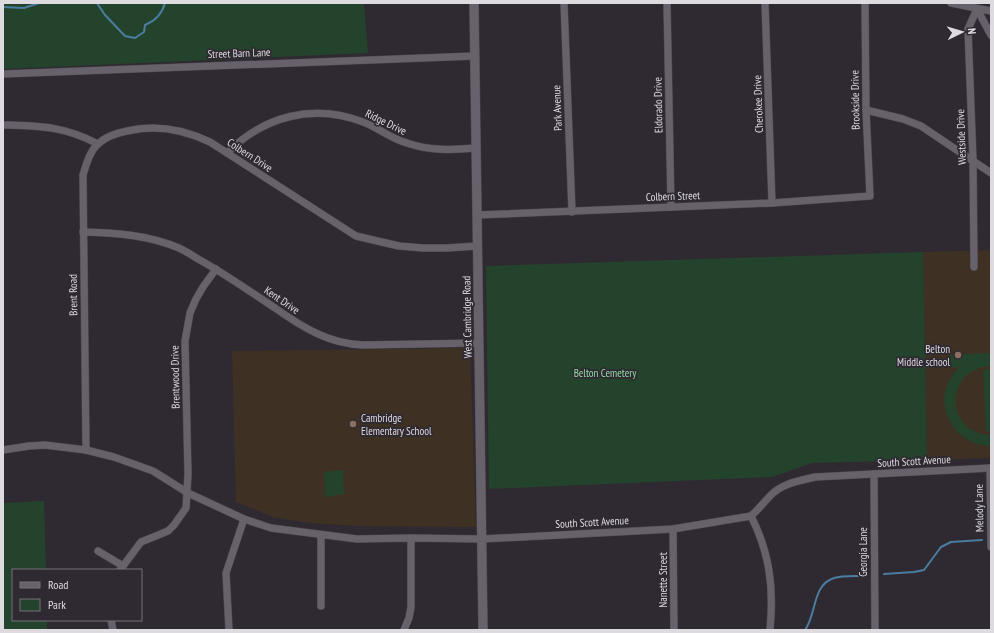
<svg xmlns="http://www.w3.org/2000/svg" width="994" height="633" font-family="'PT Sans Narrow',sans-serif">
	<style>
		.education { fill: #3e3123 }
		.green { fill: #24432c }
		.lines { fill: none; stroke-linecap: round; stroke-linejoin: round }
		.stream { stroke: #4a7d9f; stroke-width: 2 }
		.street-casing { stroke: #4b474d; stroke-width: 8 }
		.secondary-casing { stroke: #4b474d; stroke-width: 10 }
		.street { stroke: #66616a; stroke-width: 7 }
		.secondary { stroke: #66616a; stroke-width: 9 }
		.education-dot { fill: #8d6e63; stroke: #2f2a32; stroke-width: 1.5 }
		.labels { text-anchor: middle; stroke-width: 3.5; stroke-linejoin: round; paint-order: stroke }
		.street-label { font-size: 11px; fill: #dedbe0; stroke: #2f2a32 }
		.poi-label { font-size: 11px; fill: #dedbe0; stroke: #2f2a32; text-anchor: end }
		.park-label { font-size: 11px; fill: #92dca5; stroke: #2f2a32 }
	</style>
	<rect width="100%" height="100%" fill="#2f2a32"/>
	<g class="education">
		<path d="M991 250V458L927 460 923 252Z"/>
		<path d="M470 348 476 527 357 526 310 523 273 517 236 502 232 351Z"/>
	</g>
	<g class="green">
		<path d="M3 3H364L368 53 3 69Z"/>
		<path d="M923 252 927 460 812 463 772 477 489 489 486 266Z"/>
		<path d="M991 353V366C945 368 943 433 991 435V446C949 445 928 395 960 367L951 368 950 355Z"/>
		<path d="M991 369V431L986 432 983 370Z"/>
		<path d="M343 470 344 494 336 495V496L325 497 324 472H330V471Z"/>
		<path d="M44 501 46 570H13V620H47V630H3V503Z"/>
	</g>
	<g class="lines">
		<g class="stream">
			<path d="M97 3 105 15 125 36 135 38 144 32 145 25C155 21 162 14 165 3"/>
			<path d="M3 7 24 8 39 3"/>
			<path d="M884 574 914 572 924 570 941 547 951 542 982 540"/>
			<path d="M805 630C817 613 812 585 834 578 843 575 856 576 865 576"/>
		</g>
		<g class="street-casing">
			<g id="street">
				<path d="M564 3 572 212"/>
				<path d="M667 3 671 207"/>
				<path d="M765 3 772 203"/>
				<path d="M951 3 991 11"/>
				<path d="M977 9 991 35"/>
				<path d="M3 74 475 56"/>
				<path d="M866 110 903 119 921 126 991 173"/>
				<path d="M3 125C40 126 64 126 98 144"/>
				<path d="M227 153C264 116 313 103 363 122 379 128 391 139 407 143 430 151 452 150 476 148"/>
				<path d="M477 215 772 203 870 196 866 110 865 3"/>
				<path d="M83 232C117 233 148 235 179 248 185 251 192 255 198 259 224 273 249 291 275 308 302 327 329 344 363 345L479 343"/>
				<path d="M974 267 973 160 968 29 977 9"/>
				<path d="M3 450 29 446 45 445 86 450 114 457 153 471 188 493 244 519 271 528 357 539 411 538 482 539 673 529 751 516C759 509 764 502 771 495 783 483 799 481 815 477L991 468"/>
				<path d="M86 450 83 175C86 165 90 150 99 143 107 136 117 133 127 131 156 124 183 129 210 142L356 236 399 246 423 248H447L477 246"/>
				<path d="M990 468 991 547"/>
				<path d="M874 474 875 630"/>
				<path d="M751 516C770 554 774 588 770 630"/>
				<path d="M673 529 674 630"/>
				<path d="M321 535V606"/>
				<path d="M98 551 123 566"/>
				<path d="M120 570 141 542 168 531 174 525 186 508 188 474 185 341 190 313 196 299 203 287 216 269"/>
				<path d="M111 620 113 630"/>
				<path d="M229 630 226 573 244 519"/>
				<path d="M404 630 409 618 411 607V538"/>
			</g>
		</g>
		<g class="secondary-casing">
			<path id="secondary" d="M474 3 483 630"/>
		</g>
		<use href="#street" class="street"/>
		<use href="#secondary" class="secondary"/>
	</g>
	<g class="education-dot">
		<circle cx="958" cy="355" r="4"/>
		<circle cx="353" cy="424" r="4"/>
	</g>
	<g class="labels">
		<g class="street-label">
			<text transform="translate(239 53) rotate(-2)" y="4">Street Barn Lane</text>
			<text transform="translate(855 100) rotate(-91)" y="4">Brookside Drive</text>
			<text transform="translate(758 104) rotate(-92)" y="4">Cherokee Drive</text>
			<text transform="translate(658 105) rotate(-91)" y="4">Eldorado Drive</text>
			<text transform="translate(557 108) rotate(-92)" y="4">Park Avenue</text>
			<text transform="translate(386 122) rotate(26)" y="4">Ridge Drive</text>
			<text transform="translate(961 137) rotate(-92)" y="4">Westside Drive</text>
			<text transform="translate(250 155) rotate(33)" y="4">Colbern Drive</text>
			<text transform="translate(673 196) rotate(-2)" y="4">Colbern Street</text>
			<text transform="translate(73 295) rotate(-91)" y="4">Brent Road</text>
			<text transform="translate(282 300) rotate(34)" y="4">Kent Drive</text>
			<text transform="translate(467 317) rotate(-91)" y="4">West Cambridge Road</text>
			<text transform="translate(175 377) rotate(-91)" y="4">Brentwood Drive</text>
			<text transform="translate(914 461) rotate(-3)" y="4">South Scott Avenue</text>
			<text transform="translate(979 508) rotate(-91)" y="4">Melody Lane</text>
			<text transform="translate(592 522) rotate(-3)" y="4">South Scott Avenue</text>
			<text transform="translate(863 552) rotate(-90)" y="4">Georgia Lane</text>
			<text transform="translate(663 580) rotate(-90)" y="4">Nanette Street</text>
		</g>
		<g class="poi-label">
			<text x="950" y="353">Belton<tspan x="950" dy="13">Middle school</tspan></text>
			<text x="361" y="422" text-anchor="start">Cambridge<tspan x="361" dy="13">Elementary School</tspan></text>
		</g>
		<g class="park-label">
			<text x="605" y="377">Belton Cemetery</text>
		</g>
	</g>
	<rect width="994" height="633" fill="none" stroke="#dedbe0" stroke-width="8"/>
	<rect x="12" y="569" width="130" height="52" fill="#2f2a32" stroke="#757178"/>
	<rect x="20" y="582" width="20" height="6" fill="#66616a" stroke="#757178"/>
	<text x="48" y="589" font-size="12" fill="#dedbe0">Road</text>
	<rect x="20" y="599" width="20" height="12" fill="#24432c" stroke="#757178"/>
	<text x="48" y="609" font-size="12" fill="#dedbe0">Park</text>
	<g transform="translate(962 32) rotate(85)" stroke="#2f2a32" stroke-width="3" paint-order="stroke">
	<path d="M0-3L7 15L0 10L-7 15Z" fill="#dedbe0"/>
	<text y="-6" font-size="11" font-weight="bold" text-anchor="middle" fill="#dedbe0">N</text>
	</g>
</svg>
